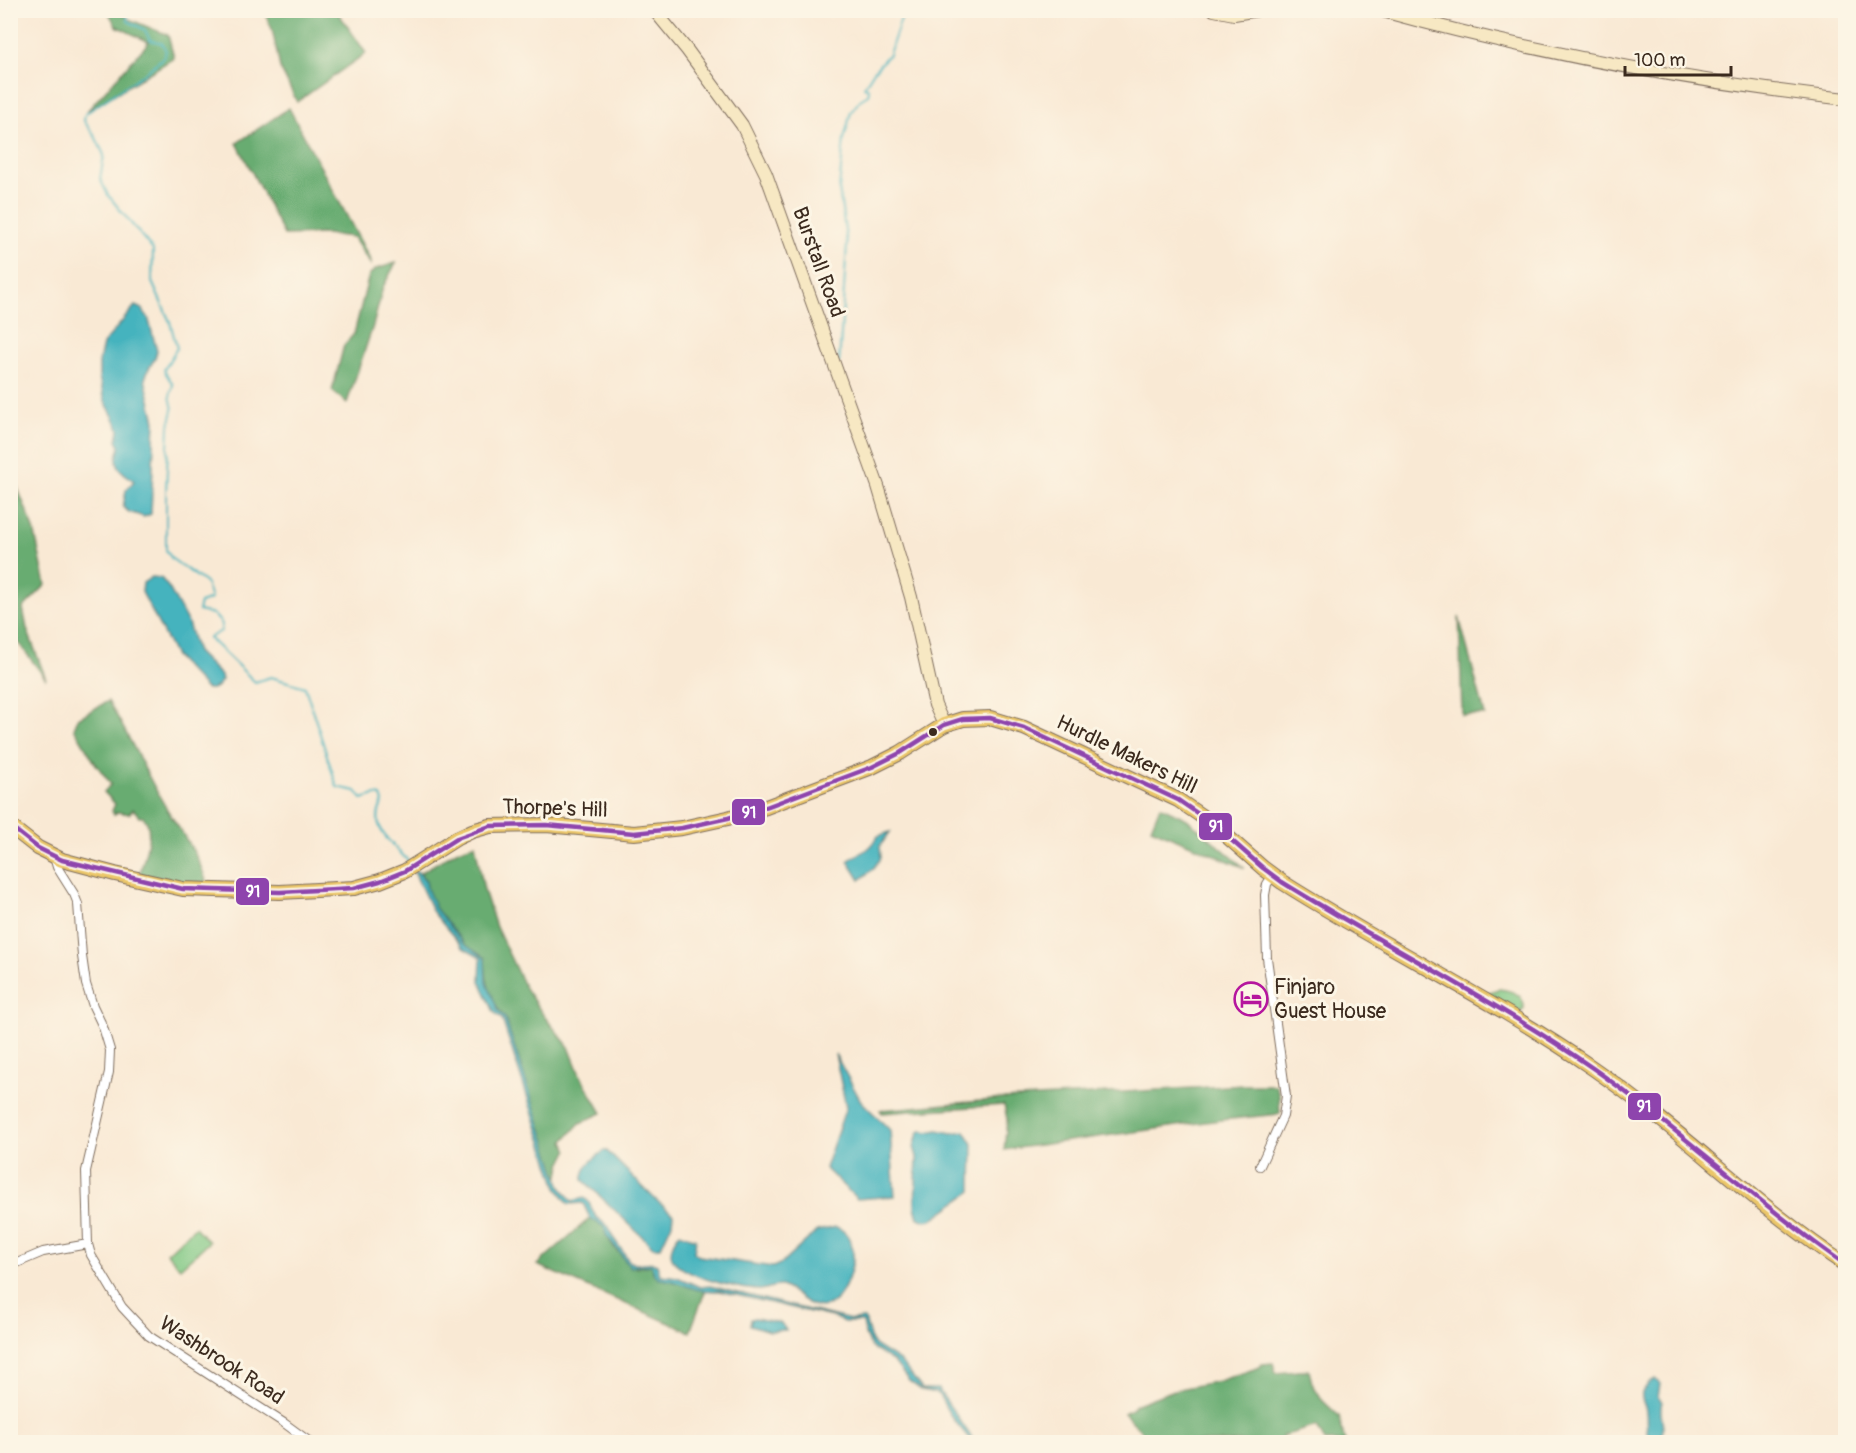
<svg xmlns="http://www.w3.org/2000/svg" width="1856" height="1453" font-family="Pangolin,sans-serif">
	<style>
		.green { fill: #7fc783; stroke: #5d7850; stroke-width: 1.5 }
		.forest { fill: #67ac71; stroke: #516b48; stroke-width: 1.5 }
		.water { fill: #44b3be; stroke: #406e6e; stroke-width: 1.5 }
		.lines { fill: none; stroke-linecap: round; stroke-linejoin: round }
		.stream { stroke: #44b3be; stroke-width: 2 }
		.street-casing { stroke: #7e6d5e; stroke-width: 10 }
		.secondary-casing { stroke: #7e6d5e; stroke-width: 14 }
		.primary-casing { stroke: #7e6d5e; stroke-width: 16 }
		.street { stroke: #fff; stroke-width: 8 }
		.secondary { stroke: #f7e8c3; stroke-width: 12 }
		.primary { stroke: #ebc669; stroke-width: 14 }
		.bus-1-casing { stroke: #fcf5e5; stroke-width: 9 }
		.bus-1 { stroke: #8e44ad; stroke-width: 4.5 }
		.bus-dot { fill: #3b2a1e; stroke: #fcf5e5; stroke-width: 2 }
		.labels { text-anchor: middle; stroke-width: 6; stroke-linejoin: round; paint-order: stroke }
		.street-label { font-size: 21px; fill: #3b2a1e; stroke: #fcf5e5 }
		.poi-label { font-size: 21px; fill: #3b2a1e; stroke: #fcf5e5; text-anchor: start }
		.line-badge { stroke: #fcf5e5; stroke-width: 2 }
		.badge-label { font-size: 16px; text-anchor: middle; font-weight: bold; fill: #fff }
	</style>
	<rect width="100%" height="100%" fill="#fcf5e5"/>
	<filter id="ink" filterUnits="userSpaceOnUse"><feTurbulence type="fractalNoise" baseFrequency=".0167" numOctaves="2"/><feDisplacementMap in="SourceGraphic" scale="12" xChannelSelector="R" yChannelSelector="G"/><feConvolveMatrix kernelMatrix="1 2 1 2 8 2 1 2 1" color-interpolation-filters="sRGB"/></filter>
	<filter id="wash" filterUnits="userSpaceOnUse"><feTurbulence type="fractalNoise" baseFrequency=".008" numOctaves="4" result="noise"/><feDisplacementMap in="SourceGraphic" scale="24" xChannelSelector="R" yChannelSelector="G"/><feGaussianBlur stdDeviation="1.35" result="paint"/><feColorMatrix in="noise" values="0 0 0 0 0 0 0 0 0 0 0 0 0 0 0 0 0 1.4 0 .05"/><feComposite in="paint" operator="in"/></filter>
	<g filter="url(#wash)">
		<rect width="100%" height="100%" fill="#f9e9d4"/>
		<g class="green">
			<path d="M1498 989C1510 990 1525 994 1524 1009L1521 1012H1516L1485 994Z"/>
			<path d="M195 1227 209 1242 180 1268 167 1253Z"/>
		</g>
		<g class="forest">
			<path d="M108 11H122L126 18 168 35 174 58 87 111 149 42 116 26Z"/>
			<path d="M264 11H337L366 53 297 102 280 68 272 29Z"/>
			<path d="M289 108 371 261V265L353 237 325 234 284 235 237 143Z"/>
			<path d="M396 263 383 287 373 326 347 403 332 391 344 345 354 334 369 275 376 269Z"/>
			<path d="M10 469 34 529 46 585 23 608 27 629 46 679 11 633Z"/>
			<path d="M1459 617 1485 715H1462Z"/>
			<path d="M108 701C130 736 146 775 168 811 183 835 199 855 207 884L165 882 139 876C143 861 156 828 143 817H140L133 809 129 814 117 812 114 815 112 811 115 804 104 792 111 784 95 763 74 728 78 718Z"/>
			<path d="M1160 806 1187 819 1245 868 1151 828Z"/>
			<path d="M475 844 484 890 496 927 525 988 544 1016 569 1047 580 1075 602 1113 580 1123 564 1141 568 1151 561 1165 558 1181 505 1018C490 1001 485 980 485 958L464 944 436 909 428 893 426 881 420 873 458 850Z"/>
			<path d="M1244 1085H1276L1279 1095 1280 1114 1221 1120 1004 1150 1007 1119 1004 1105 882 1113 880 1110 1003 1099Z"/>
			<path d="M590 1218 604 1226C608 1243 622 1258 636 1268L651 1265 654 1274 659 1279H673L700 1290 706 1289 690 1332 537 1265Z"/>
			<path d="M1273 1363 1276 1373 1309 1370 1312 1383 1323 1401 1339 1416 1345 1442H1325L1317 1426 1282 1436V1442H1152L1124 1413 1131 1409 1134 1405 1174 1390 1219 1381 1260 1367 1262 1364Z"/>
		</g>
		<g class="water">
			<path d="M135 306 142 309 148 317 157 351 155 358 148 370 145 379 155 421 151 514 144 517 129 512 123 507 126 490 134 481C120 471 112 466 120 447L117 440 119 430 117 424 105 401 99 378V361L103 344Z"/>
			<path d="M152 577 161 578 169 588 188 623 197 652 221 676 222 680C218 686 213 692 205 688L175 656 142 592 143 583Z"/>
			<path d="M890 832 880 846 881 858 873 869 860 880 848 861C862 850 870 852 878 836Z"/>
			<path d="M417 871 426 881 427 888 436 909 464 944 485 958 486 980 498 1010 505 1018 561 1187 572 1201 584 1198 588 1201 596 1217 609 1227 612 1236 630 1262C640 1268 646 1259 657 1264L660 1275 677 1277 700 1287 710 1286 851 1320 865 1319 870 1337 874 1345 901 1362 922 1389H938L975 1442H972L950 1415 938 1393 921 1390 909 1381 894 1362 872 1348 865 1335 863 1322H844L832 1317 719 1291C712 1290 705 1291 699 1290 684 1287 678 1280 659 1279L654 1274 651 1265 630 1267 606 1235 604 1227 590 1218 583 1203 569 1204 557 1188 502 1019 494 1012 480 981 481 958 463 948 433 912 414 872Z"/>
			<path d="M835 1054 861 1101 890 1130 895 1196 857 1199 825 1168 846 1107Z"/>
			<path d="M922 1130 927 1132 938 1130 952 1133 965 1131 973 1144 972 1191 931 1220 926 1221 918 1218 915 1207 917 1157 914 1147 918 1133Z"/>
			<path d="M604 1151H607L655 1199 673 1214 672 1223 661 1247H653L583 1180C582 1167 594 1158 604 1151Z"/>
			<path d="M836 1227C849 1231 854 1247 853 1260 850 1276 843 1300 826 1306 808 1311 796 1290 781 1286 774 1285 766 1290 759 1290 740 1289 672 1276 671 1253 671 1246 675 1237 680 1233L696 1239 694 1252 699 1256 773 1267 782 1263 817 1231Z"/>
			<path d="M755 1318 781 1323 786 1330 769 1331 750 1325 751 1319Z"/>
			<path d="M1655 1379 1660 1384 1658 1397 1662 1402C1657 1415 1670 1430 1657 1441 1642 1436 1648 1424 1646 1412 1646 1405 1640 1400 1642 1393 1644 1388 1651 1382 1655 1379Z"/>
		</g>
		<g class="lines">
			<g class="stream">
				<path d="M126 10 128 21 145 30 150 40 162 43 166 51 164 57 145 73 85 114 84 121 96 138 104 155 100 179 108 195 153 250 152 282 170 322 177 348 164 370 173 385 170 396 173 410 169 426 166 491V550L172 559 206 583 211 599 200 603 198 611 213 614 222 624 221 631 209 638 255 682 271 677 305 687 337 787 356 791 362 799 375 795 381 796 383 802C367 829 394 844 410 863"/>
				<path d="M839 363 847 244 839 189 844 139 851 112 860 100 868 95 869 89 864 87 874 71 889 54 904 10"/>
			</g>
		</g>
	</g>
	<g filter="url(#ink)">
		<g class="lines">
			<g class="street-casing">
				<g id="street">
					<path d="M54 857 57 867 74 894 78 904 82 956 86 984 93 1006 103 1027 110 1050 109 1072 86 1171 88 1244 91 1255 122 1307 149 1336 284 1423 310 1442"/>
					<path d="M1260 1166 1283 1116 1286 1096 1267 958 1265 895 1267 884 1273 875"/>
					<path d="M10 1266 43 1252 88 1244"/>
				</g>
			</g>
			<g class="secondary-casing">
				<g id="secondary">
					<path d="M654 10 687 50 742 125 766 174 878 486 911 597 935 705 944 725"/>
					<path d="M1214 10 1234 14 1258 10"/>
					<path d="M1379 10C1534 53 1686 81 1846 99"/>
				</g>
			</g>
			<g class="primary-casing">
				<path id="primary" d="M10 826 38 848 62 860 115 874 183 889 280 892 354 888 380 881 405 871 457 838 472 831 490 826 546 825 634 833 682 828 728 818 766 807 872 767 900 753 944 725 963 719 990 718 1024 728 1178 800 1213 824 1263 868 1282 882C1384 947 1495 1000 1594 1069 1682 1130 1757 1207 1846 1265"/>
			</g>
			<use href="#street" class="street"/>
			<use href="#secondary" class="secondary"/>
			<use href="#primary" class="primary"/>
			<g class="bus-1-casing">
				<path id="bus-1" d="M10 826 38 848 62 860 183 889 280 892 354 888 380 881 405 871 457 838 490 826 546 825 634 833 682 828 728 818 766 807 872 767 900 753 944 725 963 719 990 718 1024 728 1178 800 1213 824 1263 868 1282 882C1385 946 1495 1000 1594 1069 1681 1130 1758 1204 1846 1265"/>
			</g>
			<use href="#bus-1" class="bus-1"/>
		</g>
	</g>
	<defs>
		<g id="hotel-ring" transform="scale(1.725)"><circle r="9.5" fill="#fcf5e5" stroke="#b5179e" stroke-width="1.5"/><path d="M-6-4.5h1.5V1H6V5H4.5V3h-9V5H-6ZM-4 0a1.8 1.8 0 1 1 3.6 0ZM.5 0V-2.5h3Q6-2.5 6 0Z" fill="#b5179e"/></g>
	</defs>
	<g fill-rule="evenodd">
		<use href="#hotel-ring" x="1251" y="999"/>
	</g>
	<circle class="bus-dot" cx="933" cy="732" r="5"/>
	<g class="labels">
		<g class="street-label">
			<text transform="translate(819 262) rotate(70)" y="7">Burstall Road</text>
			<text transform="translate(1127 754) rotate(26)" y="7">Hurdle Makers Hill</text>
			<text transform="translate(555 808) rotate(2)" y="7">Thorpe's Hill</text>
			<text transform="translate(222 1360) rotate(33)" y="7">Washbrook Road</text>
		</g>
		<g class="poi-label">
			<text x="1274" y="994">Finjaro<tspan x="1274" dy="24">Guest House</tspan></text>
		</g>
	</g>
	<g class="line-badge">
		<rect x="731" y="798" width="35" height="28" rx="6" fill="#8e44ad"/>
		<rect x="1198" y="812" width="35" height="29" rx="6" fill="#8e44ad"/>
		<rect x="235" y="877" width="35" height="29" rx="6" fill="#8e44ad"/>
		<rect x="1627" y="1092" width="35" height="29" rx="6" fill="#8e44ad"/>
	</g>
	<g class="badge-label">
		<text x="749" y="818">91</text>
		<text x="1216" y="832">91</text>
		<text x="253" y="897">91</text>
		<text x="1644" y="1112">91</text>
	</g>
	<rect width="1856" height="1453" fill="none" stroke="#fcf5e5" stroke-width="36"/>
	<path d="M1625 66v9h106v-9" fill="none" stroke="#3b2a1e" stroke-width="3"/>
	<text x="1634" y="66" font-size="18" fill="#3b2a1e" stroke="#fcf5e5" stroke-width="4.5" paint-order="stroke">100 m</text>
</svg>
